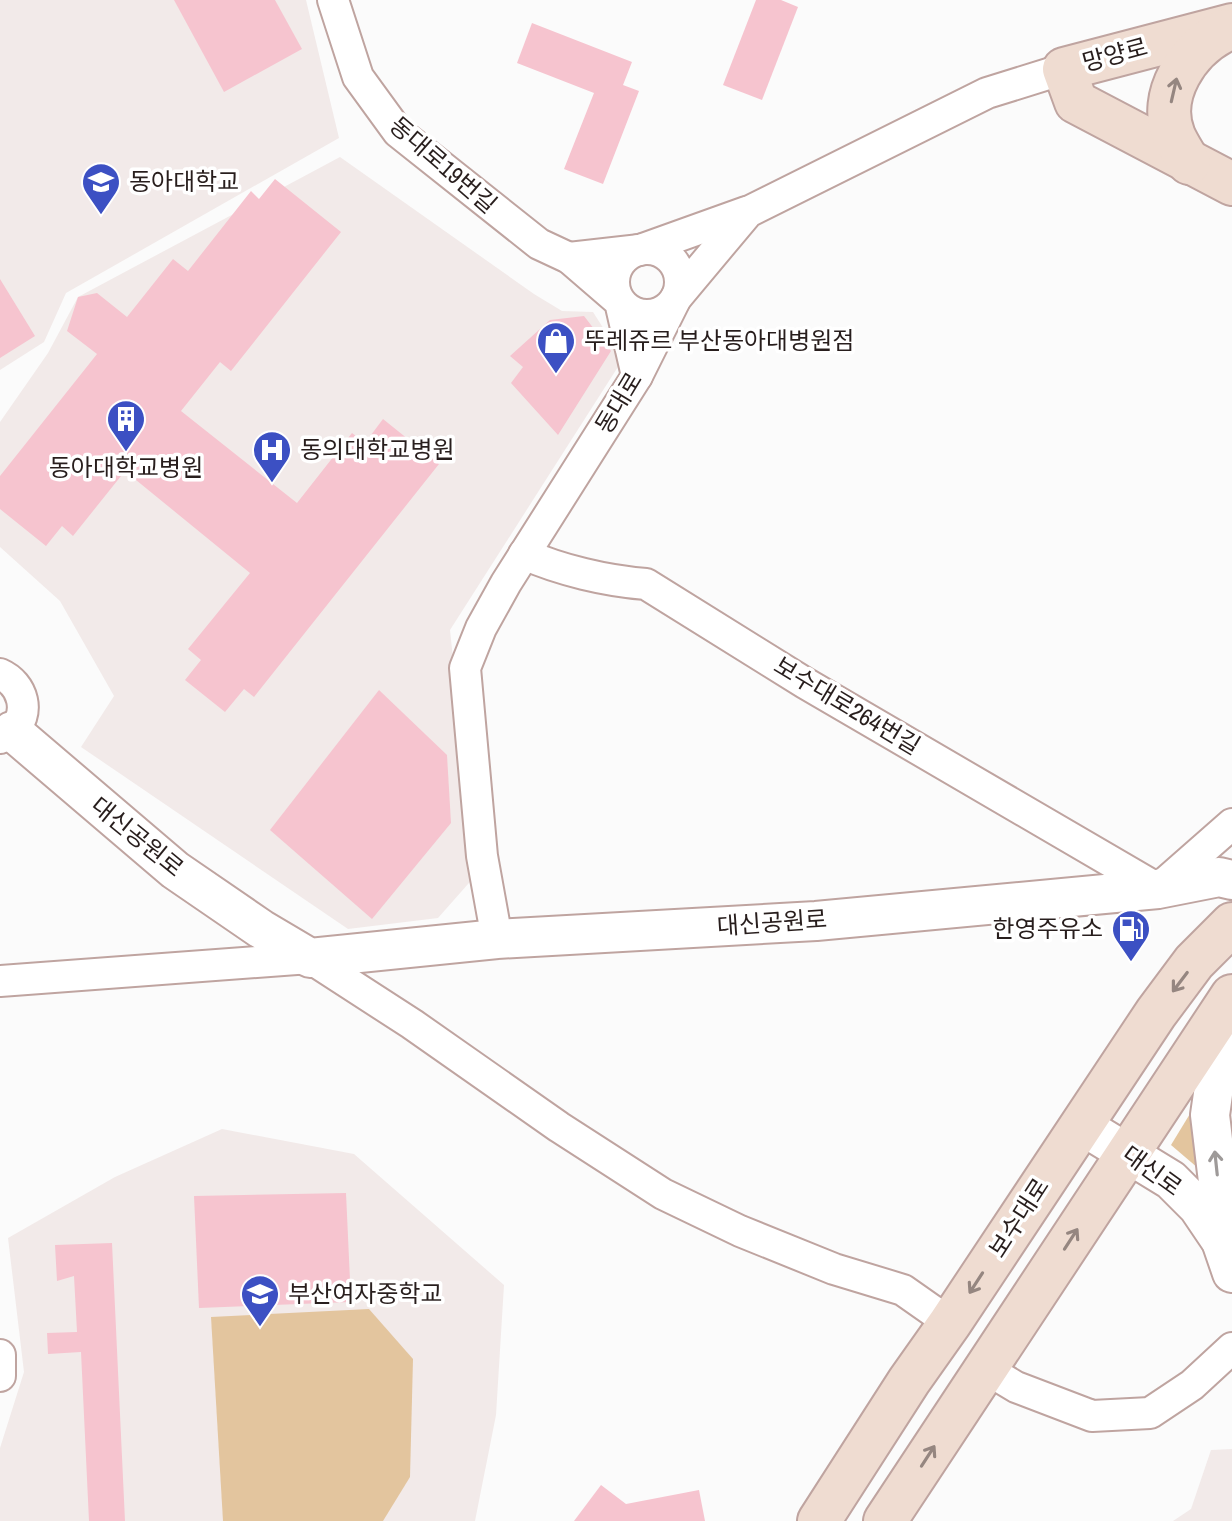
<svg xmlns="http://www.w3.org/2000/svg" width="1232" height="1521" font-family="'Archivo Narrow','Noto Sans KR',sans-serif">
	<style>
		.built { fill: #f2eae9 }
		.green { fill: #e3c59e }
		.building { fill: #f6c4cf }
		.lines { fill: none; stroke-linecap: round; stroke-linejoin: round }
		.minor-casing { stroke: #bfa4a0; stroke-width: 34 }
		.tertiary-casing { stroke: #bfa4a0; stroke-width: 42 }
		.secondary-casing { stroke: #bfa4a0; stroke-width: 46 }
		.minor { stroke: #fff; stroke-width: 30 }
		.tertiary { stroke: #fff; stroke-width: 38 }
		.secondary { stroke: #efdcd1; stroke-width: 42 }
		.oneway { stroke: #958680 }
		.oneway2 { stroke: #9e9a99 }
		.labels { text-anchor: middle; stroke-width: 7; stroke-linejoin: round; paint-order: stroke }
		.street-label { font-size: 24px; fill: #281e1d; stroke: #fff }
		.poi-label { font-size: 24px; fill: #281e1d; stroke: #fff; text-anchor: start }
	</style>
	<rect width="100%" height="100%" fill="#fbfbfb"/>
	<g class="built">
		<path d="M0 0H306L339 138 66 293 44 342 0 370Z"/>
		<path d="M340 157 534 294 562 311 593 312 623 359 450 630 476 875 438 918 348 929 81 747 114 696 60 601 0 547V422L48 353 78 297Z"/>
		<path d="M222 1129 354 1154 504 1285 496 1415 475 1521H0V1448L24 1372 8 1238 115 1177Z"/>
		<path d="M1232 1449V1521H1173L1191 1509 1211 1450Z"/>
	</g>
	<g class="green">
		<path d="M1199 1099 1205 1174 1171 1145Z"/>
		<path d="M369 1309 413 1359 410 1477 383 1521H223L211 1317Z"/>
	</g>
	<g class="building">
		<path d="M174 0H275L302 49 224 92Z"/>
		<path d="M756 0H781L798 7 762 100 723 85Z"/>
		<path d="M532 23 632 62 623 85 639 91 603 184 564 169 594 93 517 63Z"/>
		<path d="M275 179 341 232 231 371 220 362 181 411 297 503 352 433 365 443 383 419 439 464 254 697 244 689 225 712 185 680 201 660 188 649 250 573 125 471 73 536 62 526 46 546 0 509V476L97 354 67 331 78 297 97 293 127 317 173 259 188 271 251 191 259 199Z"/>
		<path d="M0 279 35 336 0 358Z"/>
		<path d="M584 316 611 351 558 435 511 383 523 367 510 356 550 320Z"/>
		<path d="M379 690 447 755 451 823 372 919 270 830Z"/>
		<path d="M346 1193 351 1302 199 1308 194 1196Z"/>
		<path d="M112 1243 125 1521H89L81 1352 48 1354 47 1333 77 1332 74 1276 57 1281 55 1245Z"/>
		<path d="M601 1485 626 1504 699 1490 705 1521H574Z"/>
	</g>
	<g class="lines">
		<g class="minor-casing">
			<g id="minor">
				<path d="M333 0 358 77 398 132 539 244 569 258 620 302 637 376"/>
				<circle cx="647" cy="282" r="33"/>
				<path d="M569 258 640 250 746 212"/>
				<path d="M524 554C560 570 606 581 646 584L805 683 1158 889 1232 824"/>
				<path d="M0 674C23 684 32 714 11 732 8 735 4 736 0 738"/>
				<path d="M497 939 482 856 465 668 481 628 506 583 637 376 676 298 748 212 987 93 1064 69"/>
				<path d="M0 981 310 958 412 1024 559 1127 663 1194 740 1231 834 1269 903 1290 950 1323"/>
				<path d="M0 1355V1376"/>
				<path d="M986 1369 1016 1387 1092 1416 1150 1413 1192 1385 1232 1348"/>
			</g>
		</g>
		<g class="tertiary-casing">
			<g id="tertiary">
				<path d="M12 731 175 870 261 929 310 958 497 939 816 921 1158 889 1219 877 1232 880"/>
				<path d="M1081 1125 1171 1180 1198 1207 1221 1241 1232 1273"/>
				<path d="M1221 1241 1220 1198 1210 1115 1215 1080 1232 1008"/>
			</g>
		</g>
		<g class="secondary-casing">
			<g id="secondary">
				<path d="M1232 25 1064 69 1076 102 1232 184"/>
				<path d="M1189 163C1184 154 1178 145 1174 136 1157 95 1188 49 1224 31"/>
				<path d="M819 1521 909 1381 950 1323 1156 1013 1194 962 1232 924"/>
				<path d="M885 1521 1232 996"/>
			</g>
		</g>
		<use href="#minor" class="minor"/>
		<use href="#tertiary" class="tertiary"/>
		<use href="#secondary" class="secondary"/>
	</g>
	<defs><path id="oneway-shaft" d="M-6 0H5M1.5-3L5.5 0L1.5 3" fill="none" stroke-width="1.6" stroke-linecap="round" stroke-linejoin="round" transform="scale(2)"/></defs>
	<g class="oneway">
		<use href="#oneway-shaft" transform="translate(1174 90) rotate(-77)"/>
		<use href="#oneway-shaft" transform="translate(1180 982) rotate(127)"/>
		<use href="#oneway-shaft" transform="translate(1071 1239) rotate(-57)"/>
		<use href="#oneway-shaft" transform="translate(976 1283) rotate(123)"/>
		<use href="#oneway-shaft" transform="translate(928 1456) rotate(-57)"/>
	</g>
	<use class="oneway2" href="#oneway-shaft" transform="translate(1216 1163) rotate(-96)"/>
	<defs>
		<g id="university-pin" transform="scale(2)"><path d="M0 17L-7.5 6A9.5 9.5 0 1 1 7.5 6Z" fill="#3c50c3" stroke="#fff"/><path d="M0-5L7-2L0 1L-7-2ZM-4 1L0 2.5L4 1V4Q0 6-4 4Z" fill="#fff"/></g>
		<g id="shop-pin" transform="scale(2)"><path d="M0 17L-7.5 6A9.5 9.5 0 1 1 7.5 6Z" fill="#3c50c3" stroke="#fff"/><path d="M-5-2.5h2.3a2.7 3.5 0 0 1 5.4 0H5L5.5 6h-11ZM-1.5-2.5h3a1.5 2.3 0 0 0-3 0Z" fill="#fff"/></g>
		<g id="building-pin" transform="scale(2)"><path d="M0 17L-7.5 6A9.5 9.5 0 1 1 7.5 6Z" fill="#3c50c3" stroke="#fff"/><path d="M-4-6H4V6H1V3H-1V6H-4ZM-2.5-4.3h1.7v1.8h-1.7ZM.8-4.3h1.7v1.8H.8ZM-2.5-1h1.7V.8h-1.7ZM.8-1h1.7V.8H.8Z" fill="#fff"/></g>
		<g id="hospital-pin" transform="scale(2)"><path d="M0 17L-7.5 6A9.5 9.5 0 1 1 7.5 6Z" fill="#3c50c3" stroke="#fff"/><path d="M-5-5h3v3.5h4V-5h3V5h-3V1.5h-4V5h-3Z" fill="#fff"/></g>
		<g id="fuel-pin" transform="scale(2)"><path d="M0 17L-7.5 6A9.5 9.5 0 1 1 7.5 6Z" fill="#3c50c3" stroke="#fff"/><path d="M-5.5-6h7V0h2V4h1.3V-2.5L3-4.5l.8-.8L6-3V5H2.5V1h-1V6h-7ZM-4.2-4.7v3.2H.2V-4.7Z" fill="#fff"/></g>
		<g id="school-pin" transform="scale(2)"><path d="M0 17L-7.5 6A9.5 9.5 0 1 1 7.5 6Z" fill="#3c50c3" stroke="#fff"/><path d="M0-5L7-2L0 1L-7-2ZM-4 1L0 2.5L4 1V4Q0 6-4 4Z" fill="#fff"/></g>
	</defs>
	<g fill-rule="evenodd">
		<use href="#university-pin" x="101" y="182"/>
		<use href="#shop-pin" x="556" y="341"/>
		<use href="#building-pin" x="126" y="419"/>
		<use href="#hospital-pin" x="272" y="450"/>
		<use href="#fuel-pin" x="1131" y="929"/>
		<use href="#school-pin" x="260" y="1294"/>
	</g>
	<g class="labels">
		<g class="street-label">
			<text transform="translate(1115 55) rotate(-15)" y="8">망양로</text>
			<text transform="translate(443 165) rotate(41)" y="8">동대로19번길</text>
			<text transform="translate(619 403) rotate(-59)" y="8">동대로</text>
			<text transform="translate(847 706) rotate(31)" y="8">보수대로264번길</text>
			<text transform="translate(137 837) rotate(39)" y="8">대신공원로</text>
			<text transform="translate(772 923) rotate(-4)" y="8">대신공원로</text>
			<text transform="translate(1152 1171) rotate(36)" y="8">대신로</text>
			<text transform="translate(1019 1218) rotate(-57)" y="8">보수대로</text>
		</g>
		<g class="poi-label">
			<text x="129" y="190">동아대학교</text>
			<text x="584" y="349">뚜레쥬르 부산동아대병원점</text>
			<text x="300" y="458">동의대학교병원</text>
			<text x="126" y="476" text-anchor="middle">동아대학교병원</text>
			<text x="1103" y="937" text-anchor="end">한영주유소</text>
			<text x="288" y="1302">부산여자중학교</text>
		</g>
	</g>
</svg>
